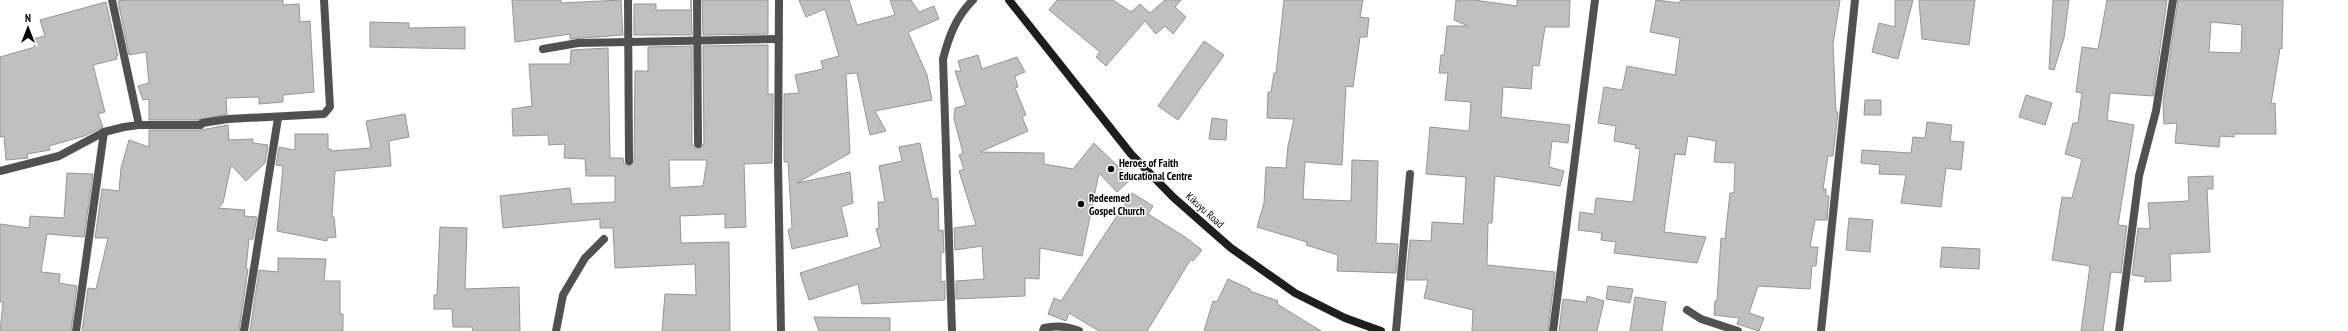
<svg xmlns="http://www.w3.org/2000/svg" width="2348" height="331" font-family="'PT Sans Narrow',sans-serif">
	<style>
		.building { fill: #c0c0c0; stroke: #959595; fill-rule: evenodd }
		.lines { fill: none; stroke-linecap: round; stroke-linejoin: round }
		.service { stroke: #515151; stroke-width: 8 }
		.minor { stroke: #515151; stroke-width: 8 }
		.secondary { stroke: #1e1e1e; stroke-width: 8 }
		.poi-dot { fill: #000; stroke: #fff; stroke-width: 1.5 }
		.labels { text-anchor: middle; stroke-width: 3; stroke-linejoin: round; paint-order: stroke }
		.poi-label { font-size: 11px; font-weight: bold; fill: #000; stroke: #fff; text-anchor: start }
		.street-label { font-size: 11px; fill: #000; stroke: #fff }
	</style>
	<rect width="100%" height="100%" fill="#fff"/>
	<g class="building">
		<path d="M125 0H283V5L299 4 300 22 310 21 314 92 283 95V102L259 104V97L226 98 227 114 198 120H149V99L143 100 138 86 149 83 146 52 129 55 118 1Z"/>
		<path d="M512 0H561V3L621 0 623 35 570 39V34L515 42Z"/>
		<path d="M691 0 692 35H634V4H656V10H691Z"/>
		<path d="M702 0H768V34L703 35Z"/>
		<path d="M799 0H849L857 25 895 15 890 0H911L919 12 934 6 939 19 908 32 927 75 932 100 875 111 886 131 870 135 857 73 846 74 850 153 797 183 850 172 853 203 841 207 848 236 792 249 788 230 792 228 788 162H784V94L799 93 795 75 823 69 821 61 839 56 825 9 806 17Z"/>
		<path d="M1057 0H1113L1131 12 1140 4 1150 13 1165 0H1181L1175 7 1186 17 1173 34 1165 26 1156 34 1145 21 1106 66 1096 57 1100 52 1049 10Z"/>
		<path d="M1284 0H1363L1360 17 1369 18 1367 37H1360L1353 87 1346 86 1342 165 1305 162 1303 199 1351 201 1352 160 1378 161 1376 243 1398 244 1396 273 1337 271 1338 255 1306 245 1307 242 1257 227 1264 203 1266 167 1286 168 1288 146 1294 119 1267 118 1268 92H1271L1274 73H1276Z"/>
		<path d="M1456 0H1474L1517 6V0H1570L1569 27H1545L1539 66 1533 65 1531 89 1503 87 1501 117 1570 125 1568 143 1552 141 1549 167 1564 171 1560 186 1495 176 1492 223H1488L1487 265 1555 272 1548 331H1472L1473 310 1424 298 1428 280H1406L1410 240 1431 241 1432 222 1463 224 1466 177 1426 174 1430 127 1469 131 1471 102 1445 100 1448 73H1439L1441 55H1444L1447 26H1468L1454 20Z"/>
		<path d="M1656 0 1680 3V0H1840L1833 44 1836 112H1838L1833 156H1828L1823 189H1826V196H1829L1827 220H1815L1810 247H1818L1816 266H1812L1810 289 1758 286 1749 313 1764 318 1759 331 1737 324 1739 318 1714 315 1715 301H1717L1721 238 1725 239 1730 193H1734L1735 163 1714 162 1716 141 1688 136 1685 155 1675 154 1664 232 1706 237 1697 263 1614 253 1616 242 1601 240 1602 233 1578 230 1580 212 1594 214 1596 198 1633 202 1640 149 1635 148 1636 145 1614 141 1616 126 1598 123 1604 87 1622 90 1627 66 1675 75 1680 38 1650 32Z"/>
		<path d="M1895 0H1913L1898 59 1872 52 1879 23 1895 27Z"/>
		<path d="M1919 0H1975L1969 45 1922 39Z"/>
		<path d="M2053 0H2069L2064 38 2054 70 2049 69Z"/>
		<path d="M2107 0H2167L2153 96 2110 93 2107 120 2134 125 2118 225 2127 226 2121 273 2111 272 2103 331H2081L2090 266 2052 260 2062 197 2072 198 2082 159 2065 154 2073 123H2078L2082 93 2076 92 2082 47 2098 49Z"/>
		<path d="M2178 0H2283L2282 49 2280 48 2271 104 2275 103 2276 134H2234V137L2220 136 2219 147 2175 143 2177 123 2164 124 2163 102ZM2211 22 2242 25 2241 53 2209 52Z"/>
		<path d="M106 2 118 56H116L117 59 93 65 105 112 98 114 103 127 84 136 49 146 50 150 27 154 28 158 6 160 4 136 0 137V57L35 47 33 39 45 36 40 20Z"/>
		<path d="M370 22 409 23V28L465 27V49L370 47Z"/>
		<path d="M1204 41 1224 55 1178 120 1158 106Z"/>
		<path d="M768 45V94H773L772 163 744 164 746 227 725 228V214L680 216 681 243 729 242 730 331H662L665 294 696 295 695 264 615 268 613 228H600V219L503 228 500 196 570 188 572 204 615 202V176H586L585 159 564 158 565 144 549 145 548 135 513 136 512 109 532 106 529 64H570L571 50 608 48 610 158H623L624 164 629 166 634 161 635 71H648V47L692 46V144L695 149H698L704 144 703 46ZM669 160H707L703 186 670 188Z"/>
		<path d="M978 55 982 69 1017 57 1025 72 1015 76 1018 87 1015 88 1026 115 1022 117 1028 131 980 152 1044 153V164L1073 169 1094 143 1131 179 1117 192 1099 173 1082 256 1040 248 1039 279 1025 278V296L956 299V281L984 279 982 246 955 250 954 228 976 225 959 171 964 169 959 155 963 153 954 119 955 108 966 105 955 71H961L958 61Z"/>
		<path d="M2026 95 2052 103 2045 125 2019 117Z"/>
		<path d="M1865 100H1881V115H1864Z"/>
		<path d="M405 114 409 137 389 141 391 166 335 171 332 217H334L336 237 327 238V241L277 231 283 166 276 165 279 147 295 150V134H328V149H331V151L371 148 366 121Z"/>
		<path d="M1212 118 1227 120 1226 140 1209 139Z"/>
		<path d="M1927 122 1952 125 1950 141 1964 142 1961 170 1946 168 1941 207 1901 203 1906 175 1879 174 1880 165 1861 163 1862 150 1911 153 1913 137 1925 138Z"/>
		<path d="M228 125 229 140 253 139V143L268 145 265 163 246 181 231 165 223 203 218 208 245 210 244 216 257 217 253 239H249L246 269H248L239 331H82L88 288 96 289 108 238H95L102 189 119 191 121 168 129 140 149 147V130H201Z"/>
		<path d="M920 143 932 199 938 198 939 231 943 230 944 252 941 253V282L945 281V300L862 304 858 284 809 300 800 273 881 247 876 229 879 228 878 202H885L879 166 902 161 899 147Z"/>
		<path d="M67 173 93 174 84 237 47 234 41 272 60 274 59 283 77 286 71 331H0L3 302H0V224L29 228 30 216 64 218Z"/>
		<path d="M2213 176V189H2207L2210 252 2170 254 2171 281 2144 282 2146 277 2132 275 2138 228 2150 229 2148 203 2189 201 2188 177Z"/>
		<path d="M1132 193 1153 206 1148 214 1185 237 1202 250 1193 261 1191 259 1147 331H1099L1069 313 1066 321 1048 314 1054 298 1061 301Z"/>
		<path d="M1849 218 1873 220 1870 252 1846 250Z"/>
		<path d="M440 227 467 228 465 289 519 287 520 331H473L472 327H453L452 309H434V295H437Z"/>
		<path d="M1942 247 1980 249 1979 269 1940 267Z"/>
		<path d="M278 258 326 259 324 281H340V314H343V331H250L259 270 278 272Z"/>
		<path d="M1228 279 1250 289V291L1278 301 1277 304 1321 331H1204L1213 301 1217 302Z"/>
		<path d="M1608 286 1633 289 1630 303 1606 299Z"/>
		<path d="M1587 296 1604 301 1597 331H1559L1563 299 1586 302Z"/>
		<path d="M1635 297 1666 302 1662 331H1630Z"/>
		<path d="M814 317 890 318V331H819Z"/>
	</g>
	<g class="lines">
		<path class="service" d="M1396 331 1410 174"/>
		<g class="minor">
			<path d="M112 0 139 125"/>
			<path d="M628 0 629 161"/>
			<path d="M697 0 698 144"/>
			<path d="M779 0 778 163 781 331"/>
			<path d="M543 49 578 43 779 39"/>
			<path d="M0 171 59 156 104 132 124 127 139 125H201L202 123 228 119 324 114 330 107 324 0"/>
			<path d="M1687 310 1701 319 1738 331"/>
			<path d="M76 331 104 132"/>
			<path d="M244 331 278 118"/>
			<path d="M556 331 563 295 585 258 604 239"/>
			<path d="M952 331 943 59C949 36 956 17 973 0"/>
			<path d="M1043 331 1044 328C1057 325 1067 326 1079 331"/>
			<path d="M1553 331 1595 0"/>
			<path d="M1821 331 1855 0"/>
			<path d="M2119 331 2139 176 2156 111 2173 0"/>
		</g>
		<path class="secondary" d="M1009 0 1131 154 1173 197 1207 227 1231 248 1295 293 1345 318 1381 331"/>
	</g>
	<g class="poi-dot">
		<circle cx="1111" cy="169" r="4"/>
		<circle cx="1081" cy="204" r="4"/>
	</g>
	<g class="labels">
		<g class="poi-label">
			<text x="1119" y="167">Heroes of Faith<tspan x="1119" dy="13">Educational Centre</tspan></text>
			<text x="1089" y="202">Redeemed<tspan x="1089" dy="13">Gospel Church</tspan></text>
		</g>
		<g class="street-label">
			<text transform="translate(1205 210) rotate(42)" y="4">Kikuyu Road</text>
		</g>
	</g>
	<g transform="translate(28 28)" stroke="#ffffff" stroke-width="3" paint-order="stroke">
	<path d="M0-3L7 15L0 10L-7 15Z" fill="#000000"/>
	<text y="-6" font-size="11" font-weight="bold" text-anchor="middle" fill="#000000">N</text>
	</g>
</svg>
